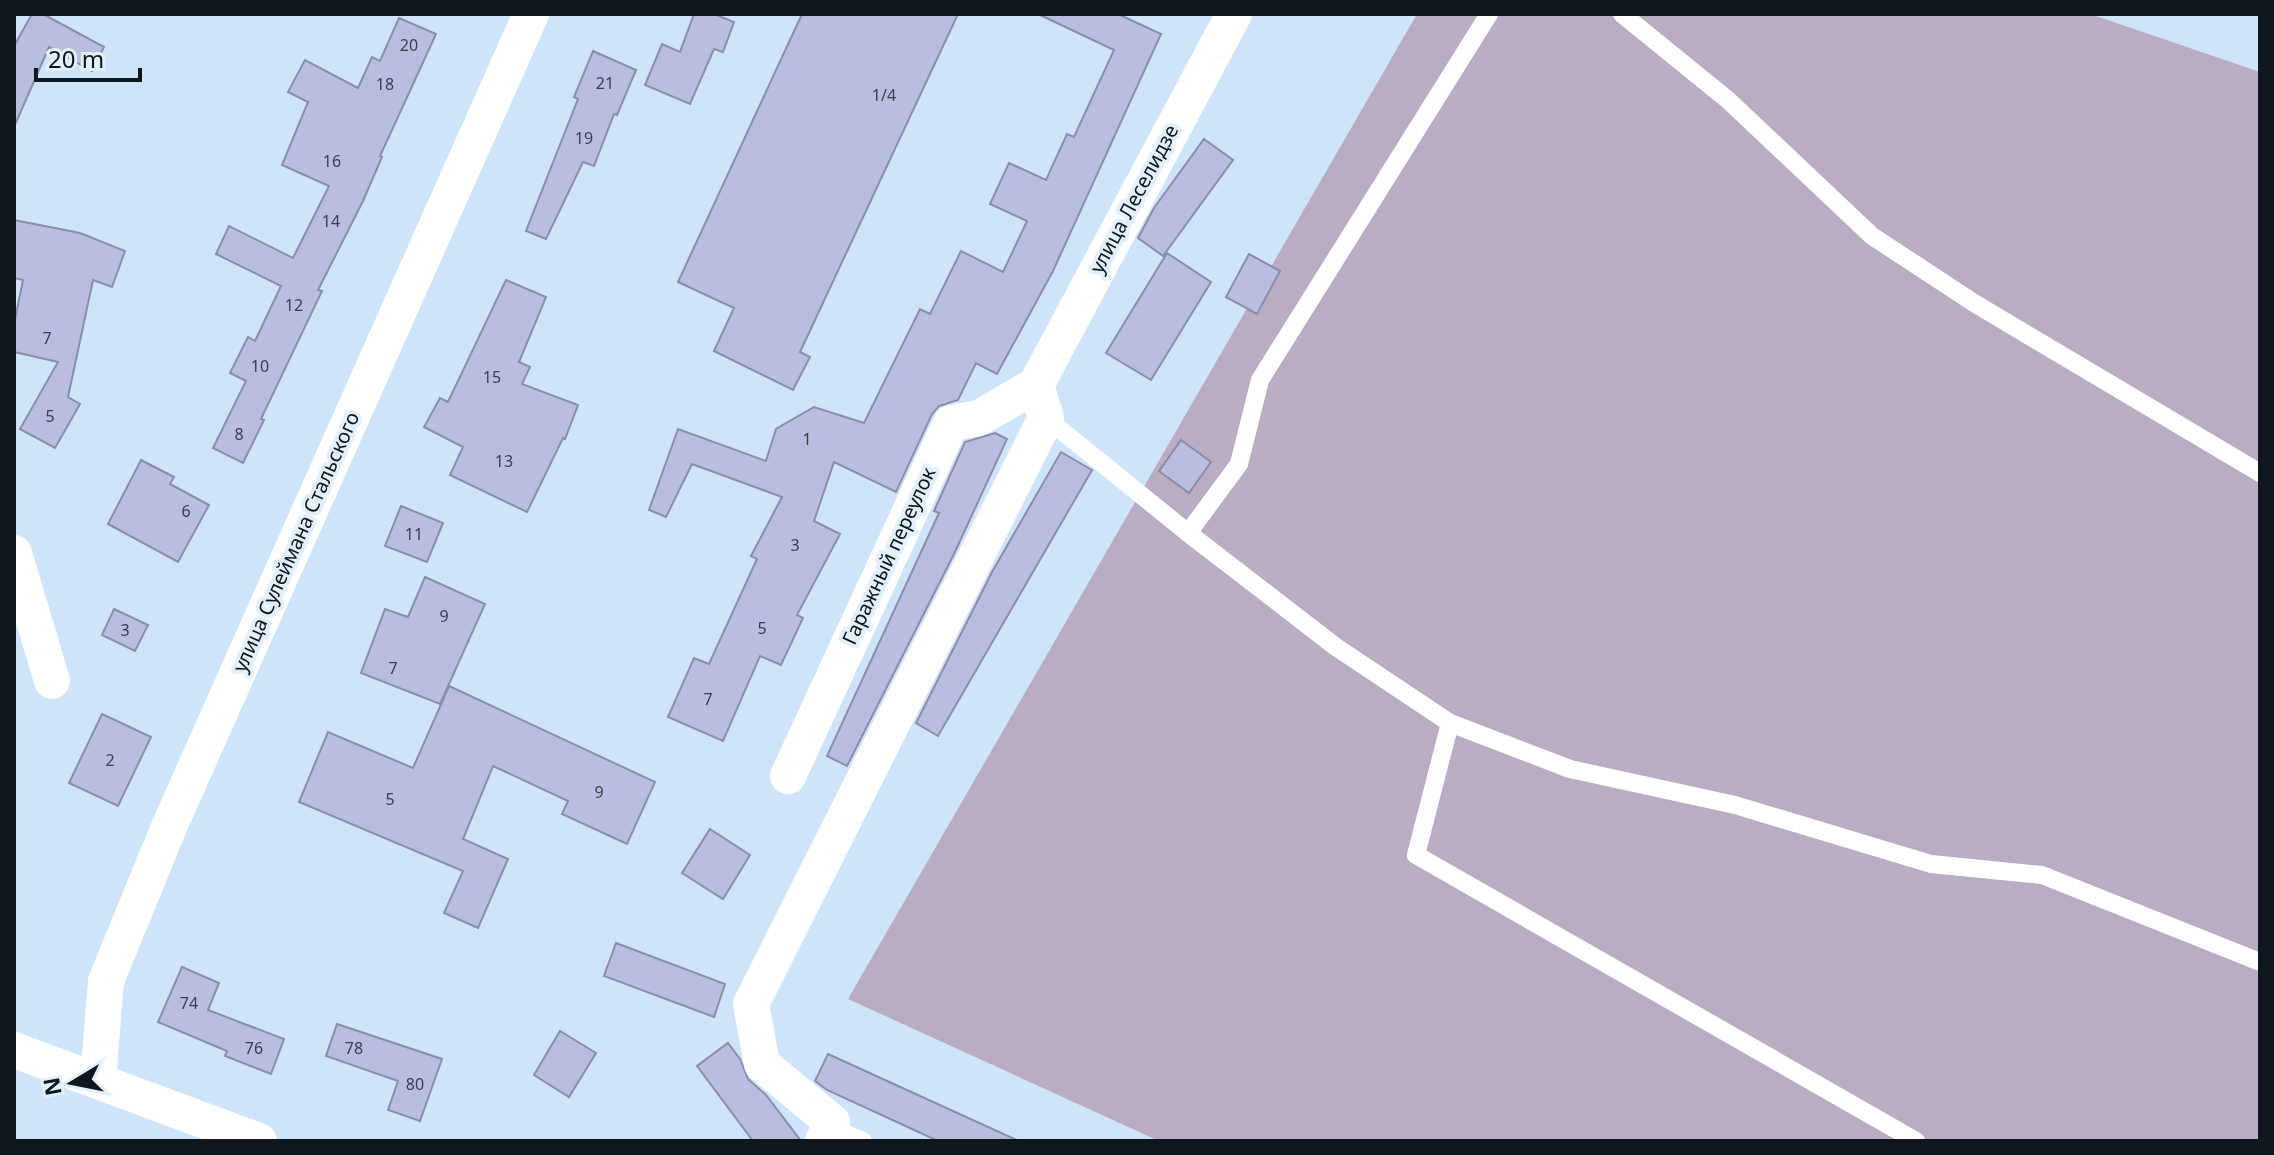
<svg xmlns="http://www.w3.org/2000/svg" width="2274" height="1155" font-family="'Noto Sans',sans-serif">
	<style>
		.green { fill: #baadc3 }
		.building { fill: #b9bde0; stroke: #8b8ea8; stroke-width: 2 }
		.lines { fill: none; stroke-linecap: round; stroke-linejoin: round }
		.service { stroke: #fff; stroke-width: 18 }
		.minor { stroke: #fff; stroke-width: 36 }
		.labels { text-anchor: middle; stroke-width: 8; stroke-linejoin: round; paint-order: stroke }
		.number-label { font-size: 16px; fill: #3a404e }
		.street-label { font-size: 20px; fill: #0f171e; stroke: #e2f0fd }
	</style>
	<rect width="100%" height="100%" fill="#cde4f9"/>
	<path class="green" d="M1417 14H2090L2260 72V1141H1159L848 999Z"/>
	<g class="building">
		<path d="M32 14H43L104 47 92 71 49 47 14 127V46Z"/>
		<path d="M694 14H714L734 22 723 52 714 49 690 104 645 85 662 44 680 52Z"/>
		<path d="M802 14H958L800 352 810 357 793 390 714 351 734 308 678 282Z"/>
		<path d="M1038 14H1118L1161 34 1053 271 997 374 976 363 958 400 939 406 932 414 896 492 834 462 814 521 840 534 797 615 803 618 781 665 760 656 723 741 668 717 694 658 709 664 757 559 751 556 782 497 692 464 666 517 649 510 678 429 766 461 776 429 814 407 864 423 920 309 930 314 961 251 1003 272 1027 221 990 204 1009 163 1046 180 1067 134 1074 137 1114 50Z"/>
		<path d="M399 18 436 34 380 156 382 157 363 201 318 290 322 291 261 419 264 420 243 463 213 448 246 381 230 373 248 337 255 341 281 286 216 254 229 226 293 258 329 186 282 165 308 102 288 92 305 60 358 88 372 57 380 61Z"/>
		<path d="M593 51 636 70 617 115 614 114 594 166 583 162 546 239 526 231 578 99 574 97Z"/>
		<path d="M1204 139 1233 160 1163 256 1138 238 1154 208Z"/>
		<path d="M14 220 80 233 125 251 112 287 93 280 68 397 80 404 55 448 20 429 58 362 14 352V324L23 280 14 278Z"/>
		<path d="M1167 253 1211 282 1151 380 1106 353Z"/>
		<path d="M1249 254 1280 271 1257 314 1226 297Z"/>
		<path d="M506 280 546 297 519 362 530 367 522 384 578 405 565 439 563 438 527 512 450 475 463 447 424 427 440 398 448 402Z"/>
		<path d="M995 433 1007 439 954 554 847 766 827 756 939 513 934 511 965 442Z"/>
		<path d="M1181 440 1211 462 1189 493 1159 471Z"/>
		<path d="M1061 452 1092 470 938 736 916 723 992 572Z"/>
		<path d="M141 460 174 477 170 484 209 505 178 562 108 524Z"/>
		<path d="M401 506 443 523 427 562 385 546Z"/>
		<path d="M425 577 485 604 440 704 361 673 385 609 408 617Z"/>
		<path d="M114 609 148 625 135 651 102 635Z"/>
		<path d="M449 686 655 782 627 844 562 814 568 801 493 766 463 839 508 859 478 928 444 913 463 871 299 802 328 732 413 768Z"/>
		<path d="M102 714 151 737 118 806 69 783Z"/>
		<path d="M710 829 750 855 723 899 682 873Z"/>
		<path d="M616 943 725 984 714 1017 604 976Z"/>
		<path d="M182 967 219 983 208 1010 284 1039 271 1074 225 1056 227 1051 158 1022Z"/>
		<path d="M337 1024 442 1059 420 1121 388 1110 398 1081 326 1056Z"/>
		<path d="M560 1031 596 1053 569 1097 534 1075Z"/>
		<path d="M728 1043 740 1059 748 1079 766 1095 801 1141H753L697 1066Z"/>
		<path d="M828 1054 1019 1141H938L827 1090 815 1081Z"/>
	</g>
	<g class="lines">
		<g class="service">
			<path d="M1622 14 1728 100 1872 236 1974 303 2260 473"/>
			<path d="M1046 418 1188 533 1336 647 1450 723 1570 769 1735 805 1931 864 2042 875 2260 962"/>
			<path d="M1188 533 1239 464 1260 380 1489 14"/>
			<path d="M1450 723 1416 855 1916 1141"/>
			<path d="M832 1122 846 1134 863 1141"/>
		</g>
		<g class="minor">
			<path d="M1036 385 1234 14"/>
			<path d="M14 553 52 681"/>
			<path d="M788 776 951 423 979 418 1036 385"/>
			<path d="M14 1050 259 1141"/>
			<path d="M98 1081 106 981 169 827 531 14"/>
			<path d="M823 1141 832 1122 762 1064 751 1004 1046 418 1036 385"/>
		</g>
	</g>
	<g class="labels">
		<g class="number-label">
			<text x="409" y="51">20</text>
			<text x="605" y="89">21</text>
			<text x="385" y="90">18</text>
			<text x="884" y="101">1/4</text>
			<text x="584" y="144">19</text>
			<text x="332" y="167">16</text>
			<text x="331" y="227">14</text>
			<text x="294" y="311">12</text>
			<text x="47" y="344">7</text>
			<text x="260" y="372">10</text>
			<text x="492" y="383">15</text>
			<text x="50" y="422">5</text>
			<text x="239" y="440">8</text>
			<text x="807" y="445">1</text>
			<text x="504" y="467">13</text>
			<text x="186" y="517">6</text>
			<text x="414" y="540">11</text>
			<text x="795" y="551">3</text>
			<text x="444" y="622">9</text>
			<text x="762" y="634">5</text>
			<text x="125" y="636">3</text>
			<text x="393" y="674">7</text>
			<text x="708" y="705">7</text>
			<text x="110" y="766">2</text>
			<text x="599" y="798">9</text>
			<text x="390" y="805">5</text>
			<text x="189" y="1009">74</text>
			<text x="254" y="1054">76</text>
			<text x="354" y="1054">78</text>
			<text x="415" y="1090">80</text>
		</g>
		<g class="street-label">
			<text transform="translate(1134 199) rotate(-62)" y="7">улица Леселидзе</text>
			<text transform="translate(296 542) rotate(-66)" y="7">улица Сулеймана Стальского</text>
			<text transform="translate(889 556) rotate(-65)" y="7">Гаражный переулок</text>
		</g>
	</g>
	<rect width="2274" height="1155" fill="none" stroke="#0f171e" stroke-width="32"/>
	<g transform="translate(72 1083) rotate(260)" stroke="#e2f0fd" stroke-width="6" paint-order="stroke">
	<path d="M0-6L14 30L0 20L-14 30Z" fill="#0f171e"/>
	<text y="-12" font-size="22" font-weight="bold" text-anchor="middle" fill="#0f171e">N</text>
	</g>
	<path d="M36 68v12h104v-12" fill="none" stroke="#0f171e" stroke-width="4"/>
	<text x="48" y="68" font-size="24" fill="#0f171e" stroke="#e2f0fd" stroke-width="6" paint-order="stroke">20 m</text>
</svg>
